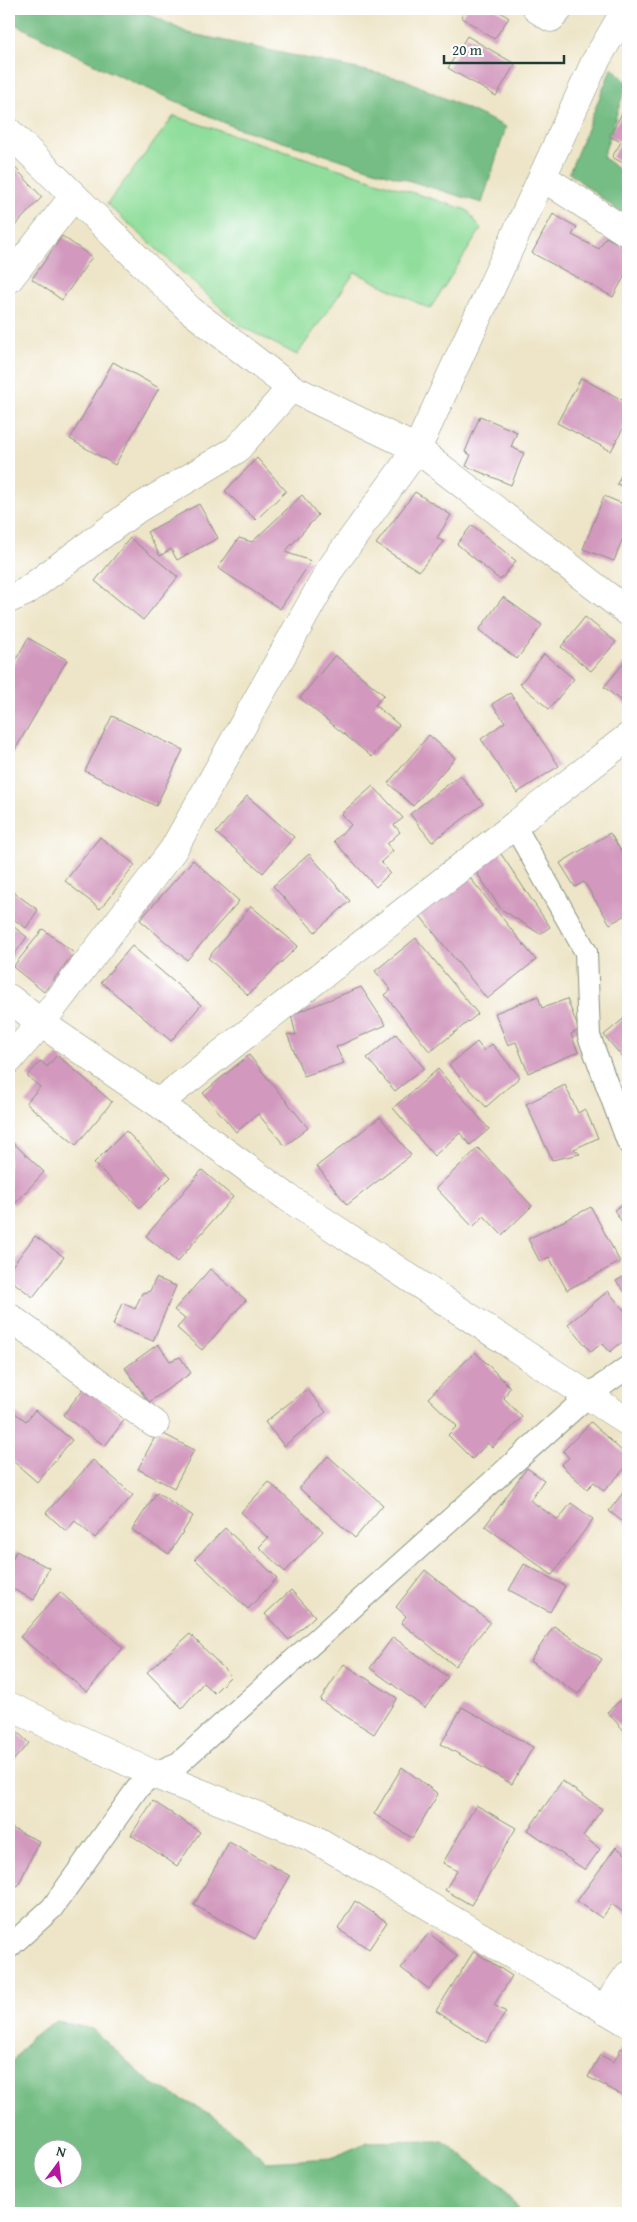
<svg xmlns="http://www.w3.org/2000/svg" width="637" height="2222" font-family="'Gentium Book Plus',serif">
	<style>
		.green { fill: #91de9c; stroke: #588e68 }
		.forest { fill: #74bd84; stroke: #4a7d5c; fill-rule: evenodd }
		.building { fill: #d298bd }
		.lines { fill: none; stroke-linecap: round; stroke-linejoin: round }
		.service-casing { stroke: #86917e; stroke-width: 24 }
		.minor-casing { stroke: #86917e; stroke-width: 29 }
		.path { stroke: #86917e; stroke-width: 3; stroke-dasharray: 4 4; stroke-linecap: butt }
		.service { stroke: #fff; stroke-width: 22 }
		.minor { stroke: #fff; stroke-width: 28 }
	</style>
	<rect width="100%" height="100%" fill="#fff"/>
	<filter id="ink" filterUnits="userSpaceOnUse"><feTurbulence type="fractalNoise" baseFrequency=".02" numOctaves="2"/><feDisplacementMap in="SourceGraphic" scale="10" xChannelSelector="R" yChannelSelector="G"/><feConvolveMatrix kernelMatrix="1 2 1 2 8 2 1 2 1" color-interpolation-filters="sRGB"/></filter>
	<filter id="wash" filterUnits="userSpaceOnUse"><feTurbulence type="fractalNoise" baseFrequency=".0096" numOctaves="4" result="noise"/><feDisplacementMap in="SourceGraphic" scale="20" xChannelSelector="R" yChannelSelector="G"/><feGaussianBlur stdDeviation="1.12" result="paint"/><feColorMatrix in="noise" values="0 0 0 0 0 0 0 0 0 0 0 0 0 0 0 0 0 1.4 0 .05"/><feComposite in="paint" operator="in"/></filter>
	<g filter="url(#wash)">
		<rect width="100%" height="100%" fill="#eee5c8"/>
		<path class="green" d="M174 116 467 210 481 229 430 309 355 272 297 355 241 326 107 204Z"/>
		<g class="forest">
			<path d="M9 9H139L188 33 404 79 506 127 482 203 234 127 108 71 9 21Z"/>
			<path d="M612 67 627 82 603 157 628 177V218L569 173Z"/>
			<path d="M57 2021 92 2029 151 2083 212 2115 267 2162 331 2158 368 2142 443 2141 502 2187 520 2213H9V2066L31 2037ZM42 2150H72V2180H42Z"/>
		</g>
		<g id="blocks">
			<g class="building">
				<path d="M466 9H496L509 18 494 39 461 17Z"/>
				<path d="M467 36 515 64 496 96 448 68Z"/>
				<path d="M628 103V166L612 157 621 142 609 136Z"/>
				<path d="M9 161 42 197 9 232Z"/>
				<path d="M553 214 577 227 572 235 599 249 606 237 628 249V280L624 277 613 297 532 253Z"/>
				<path d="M62 236 92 257 62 300 32 279Z"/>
				<path d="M113 362 159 388 115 465 70 439Z"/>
				<path d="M581 378 628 403V419L611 451 557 423Z"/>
				<path d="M480 416 517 432 511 447 524 453 511 485 466 466 471 455 465 452Z"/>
				<path d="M257 458 286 491 256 520 225 491Z"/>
				<path d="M628 460V489L617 484Z"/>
				<path d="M415 492 451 515 437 538 444 542 419 571 376 544Z"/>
				<path d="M302 495 318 515 285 552 311 561 280 609 218 568 239 538 252 542Z"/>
				<path d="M604 496 628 506V525L614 561 583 549Z"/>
				<path d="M199 504 218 538 177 560 171 549 160 556 147 532Z"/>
				<path d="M472 525 516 561 500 580 457 544Z"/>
				<path d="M130 538 178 577 143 620 95 581Z"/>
				<path d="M503 597 542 625 517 659 479 630Z"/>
				<path d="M585 617 616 642 591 671 561 647Z"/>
				<path d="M28 638 67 660 9 760V672Z"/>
				<path d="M544 654 574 679 549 709 520 684Z"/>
				<path d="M335 655 384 695 375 705 399 725 372 757 300 698Z"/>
				<path d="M628 658V707L604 687Z"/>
				<path d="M510 693 559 766 517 793 481 739 505 722 492 704Z"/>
				<path d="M112 716 183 750 156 806 85 771Z"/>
				<path d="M429 735 455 758 413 806 388 783Z"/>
				<path d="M460 775 483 804 432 842 410 814Z"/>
				<path d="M373 786 403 818 394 825 400 832 387 844 393 851 381 862 390 873 376 887 334 841 351 825 341 814Z"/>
				<path d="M247 796 294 837 263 873 216 833Z"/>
				<path d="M610 833 628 862V914L610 924 584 882 575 887 560 863Z"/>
				<path d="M100 837 135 865 100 909 65 881Z"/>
				<path d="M499 851 550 927 540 934 501 909 473 867Z"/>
				<path d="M309 854 350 901 315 932 273 886Z"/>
				<path d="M193 860 239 901 187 960 140 920Z"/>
				<path d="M466 873 536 960 487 999 417 912Z"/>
				<path d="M9 889 38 910 26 928 12 918 9 922Z"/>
				<path d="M251 906 298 946 248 995 208 958Z"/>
				<path d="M14 927 27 937 9 962V934Z"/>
				<path d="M43 929 74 953 44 992 13 967Z"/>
				<path d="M416 938 478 1014 430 1052 385 995 391 990 375 971Z"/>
				<path d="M132 946 201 1005 171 1041 101 982Z"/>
				<path d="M361 987 386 1025 336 1047 344 1063 304 1076 287 1034 296 1035 291 1015Z"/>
				<path d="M538 996 542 1008 567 999 579 1030 571 1034 578 1052 528 1073 516 1042 508 1045 495 1013Z"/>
				<path d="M628 1015V1064L604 1035Z"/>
				<path d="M396 1034 424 1068 395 1091 367 1058Z"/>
				<path d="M477 1042 484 1051 492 1044 520 1077 486 1107 449 1065Z"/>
				<path d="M57 1055 112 1102 76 1145 26 1103 40 1087 27 1076 41 1061 47 1067Z"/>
				<path d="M249 1055 308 1128 285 1146 258 1114 236 1132 203 1093Z"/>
				<path d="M438 1069 489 1129 470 1145 460 1133 434 1156 393 1108Z"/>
				<path d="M565 1085 578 1113 585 1109 598 1138 574 1149 580 1154 552 1160 526 1104Z"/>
				<path d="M380 1117 411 1155 347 1205 317 1166Z"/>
				<path d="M126 1131 171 1177 140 1208 94 1163Z"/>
				<path d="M9 1139 44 1172 14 1205 9 1200Z"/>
				<path d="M478 1148 532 1206 502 1235 484 1216 473 1227 436 1188Z"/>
				<path d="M202 1170 233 1197 177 1262 146 1236Z"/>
				<path d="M628 1200V1231L614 1210Z"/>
				<path d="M591 1207 620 1262 567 1290 549 1257 540 1262 528 1239Z"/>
				<path d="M35 1236 64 1257 33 1297 9 1279V1270Z"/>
				<path d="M210 1269 246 1300 202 1350 177 1328 185 1319 174 1310Z"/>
				<path d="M628 1274V1296L616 1281Z"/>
				<path d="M156 1278 176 1286 153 1341 113 1325 122 1303 135 1309 142 1293 150 1291Z"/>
				<path d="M608 1291 628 1315V1337L610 1352 602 1343 591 1352 568 1324Z"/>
				<path d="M158 1344 170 1361 180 1357 191 1373 149 1402 125 1368Z"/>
				<path d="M475 1352 510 1387 504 1398 522 1417 492 1448 488 1443 472 1459 448 1435 457 1426 428 1398Z"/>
				<path d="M84 1388 125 1419 105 1446 63 1415Z"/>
				<path d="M307 1389 326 1412 284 1446 265 1422Z"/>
				<path d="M35 1410 72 1440 37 1482 13 1461 9 1466V1420L15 1413 26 1421Z"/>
				<path d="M591 1422 628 1457V1465L604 1491 594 1482 587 1489 561 1465 569 1458 563 1451Z"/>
				<path d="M158 1431 194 1450 174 1488 138 1469Z"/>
				<path d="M328 1456 383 1505 355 1538 299 1488Z"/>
				<path d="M93 1460 133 1495 95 1538 75 1521 66 1531 46 1513Z"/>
				<path d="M527 1468 544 1480 530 1500 558 1520 571 1503 593 1519 552 1575 485 1526Z"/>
				<path d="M269 1482 323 1531 285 1572 259 1547 268 1538 241 1512Z"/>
				<path d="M628 1486V1526L609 1511Z"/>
				<path d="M157 1492 193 1516 169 1554 132 1530Z"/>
				<path d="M225 1528 277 1578 248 1609 195 1559Z"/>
				<path d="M16 1551 49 1568 34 1600 9 1587V1566Z"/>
				<path d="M524 1564 565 1586 550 1612 509 1590Z"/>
				<path d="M425 1570 490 1622 455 1666 401 1623 406 1616 396 1607Z"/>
				<path d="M291 1590 315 1616 289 1640 265 1614Z"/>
				<path d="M60 1592 123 1648 87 1692 20 1637Z"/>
				<path d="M554 1626 602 1659 578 1694 530 1661Z"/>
				<path d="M190 1634 231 1676 214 1693 203 1683 182 1708 147 1672Z"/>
				<path d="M393 1637 448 1677 425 1708 370 1668Z"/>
				<path d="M344 1664 397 1698 374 1734 320 1700Z"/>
				<path d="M628 1694V1735L607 1712Z"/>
				<path d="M462 1707 533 1747 512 1784 441 1744Z"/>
				<path d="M9 1724 29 1743 9 1765Z"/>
				<path d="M402 1767 438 1794 412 1838 374 1814Z"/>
				<path d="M562 1781 602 1809 583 1836 600 1849 585 1870 528 1830Z"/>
				<path d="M153 1801 200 1832 177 1866 131 1835Z"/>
				<path d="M476 1805 516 1828 471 1905 445 1890 457 1871 443 1863Z"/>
				<path d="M9 1827 39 1841 18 1886 9 1882Z"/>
				<path d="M229 1842 290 1876 255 1939 194 1905Z"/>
				<path d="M616 1847 628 1856V1916L612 1904 602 1918 577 1901Z"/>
				<path d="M355 1901 387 1922 369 1949 338 1929Z"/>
				<path d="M429 1933 457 1956 429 1989 401 1968Z"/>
				<path d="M474 1951 512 1976 494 2005 506 2012 486 2043 436 2011Z"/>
				<path d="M621 2048 628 2052V2098L588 2077 600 2055 614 2062Z"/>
			</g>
		</g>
	</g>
	<g filter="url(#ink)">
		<use href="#blocks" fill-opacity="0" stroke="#86917e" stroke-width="1"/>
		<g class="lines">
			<g class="service-casing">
				<g id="service">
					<path d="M514 825 586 952 589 1036 628 1142"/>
					<path d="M9 1947 52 1908 137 1789 153 1774 179 1763 589 1395 628 1367"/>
				</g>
			</g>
			<g class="minor-casing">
				<g id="minor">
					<path d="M537 9 551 18 559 9"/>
					<path d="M9 132 189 309 291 388 417 449 628 612"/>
					<path d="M544 178 628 233"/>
					<path d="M9 279 74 196"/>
					<path d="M9 599 25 592 137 509 236 450 291 388"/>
					<path d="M9 998 41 1023 158 1103 287 1197 628 1422"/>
					<path d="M9 1060 41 1023 173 850 331 568 417 449 595 62 626 9"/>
					<path d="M158 1103 628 737"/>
					<path d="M9 1317 155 1424"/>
					<path d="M9 1706 153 1774 313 1838 628 2023"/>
					<path d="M604 2009 628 1975"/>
				</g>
			</g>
			<path class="path" d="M9 2208 21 2213"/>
			<use href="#service" class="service"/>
			<use href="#minor" class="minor"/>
		</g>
	</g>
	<rect width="637" height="2222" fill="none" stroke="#fff" stroke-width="30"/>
	<g transform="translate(58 2164) rotate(15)"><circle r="24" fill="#ffffff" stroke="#a5b1ae"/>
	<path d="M0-4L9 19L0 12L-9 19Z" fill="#b5179e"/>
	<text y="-8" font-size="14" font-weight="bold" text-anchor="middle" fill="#1f3d34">N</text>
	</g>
	<path d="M444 55v8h120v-8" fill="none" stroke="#1f3d34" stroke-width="2.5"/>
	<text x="452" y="55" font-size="15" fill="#1f3d34" stroke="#ffffff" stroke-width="4" paint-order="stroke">20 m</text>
</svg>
